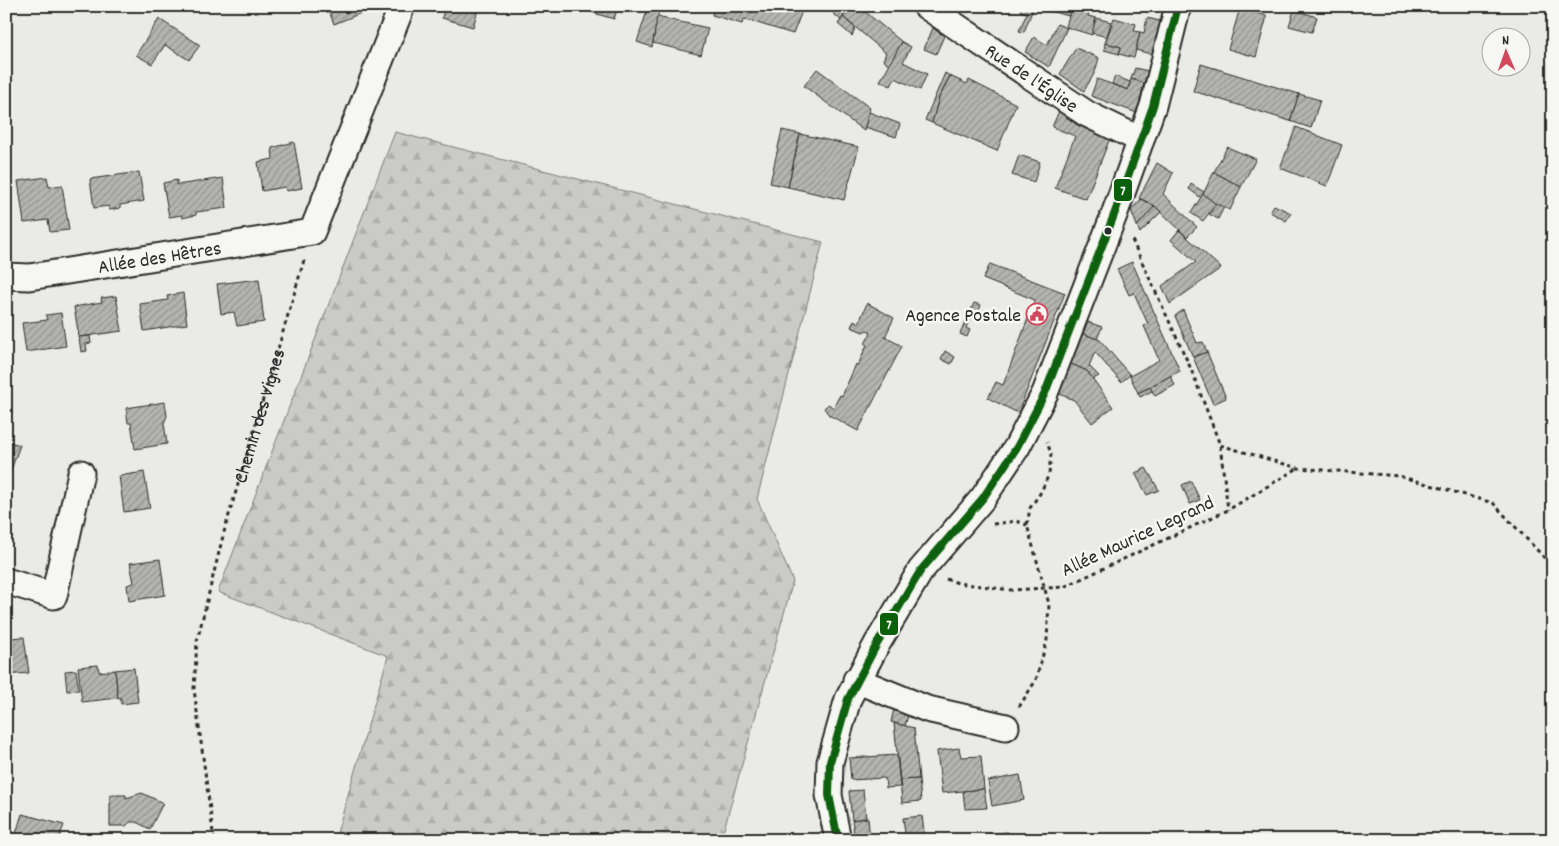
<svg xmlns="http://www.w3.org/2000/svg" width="1559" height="846" font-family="Dekko,sans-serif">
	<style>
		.forest { fill: url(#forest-firs); stroke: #7a7a79 }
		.building { fill: url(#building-hatch); stroke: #2b2b2b }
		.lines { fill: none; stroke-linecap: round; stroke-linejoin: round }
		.minor-casing { stroke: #2b2b2b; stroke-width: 29 }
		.path { stroke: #2b2b2b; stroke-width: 3; stroke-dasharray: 4 4; stroke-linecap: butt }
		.minor { stroke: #f6f6f2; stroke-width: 25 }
		.bus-1-casing { stroke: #f6f6f2; stroke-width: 11 }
		.bus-1 { stroke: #0b610b; stroke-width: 8 }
		.bus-dot { fill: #2b2b2b; stroke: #f6f6f2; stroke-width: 2 }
		.labels { text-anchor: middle; stroke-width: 5; stroke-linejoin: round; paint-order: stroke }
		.street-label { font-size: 20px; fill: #2b2b2b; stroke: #f6f6f2 }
		.poi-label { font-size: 20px; fill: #2b2b2b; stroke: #f6f6f2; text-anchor: end }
		.line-badge { stroke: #f6f6f2; stroke-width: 2 }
		.badge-label { font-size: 14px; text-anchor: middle; font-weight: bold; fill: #fff }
	</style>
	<defs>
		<pattern id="forest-firs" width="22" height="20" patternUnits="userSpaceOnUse" patternTransform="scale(1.25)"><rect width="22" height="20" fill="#cacac7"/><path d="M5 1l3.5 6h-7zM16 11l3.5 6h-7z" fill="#aeaeab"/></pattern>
		<pattern id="building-hatch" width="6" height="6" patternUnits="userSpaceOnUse" patternTransform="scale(1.25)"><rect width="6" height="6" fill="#b4b4b1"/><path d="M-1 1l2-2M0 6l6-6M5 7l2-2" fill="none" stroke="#939390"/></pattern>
	</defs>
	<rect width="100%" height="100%" fill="#eaeae6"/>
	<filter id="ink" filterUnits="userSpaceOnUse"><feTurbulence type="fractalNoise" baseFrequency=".02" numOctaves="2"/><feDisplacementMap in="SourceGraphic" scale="10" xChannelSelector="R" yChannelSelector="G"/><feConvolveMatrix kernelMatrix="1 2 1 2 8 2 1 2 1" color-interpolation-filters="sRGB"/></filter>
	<g filter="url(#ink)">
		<path class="forest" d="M395 132 823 242 757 499 793 581 721 840H335L388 656 218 592Z"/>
		<g class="building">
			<path d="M327 6H370L371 9 334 24Z"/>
			<path d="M445 6H479L473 27 442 18Z"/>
			<path d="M571 6H600L597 14Z"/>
			<path d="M600 6H618L614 19 597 14Z"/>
			<path d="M714 6H765L787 13 789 6H804L793 34 744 19 742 24 712 15Z"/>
			<path d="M824 6H850L841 20Z"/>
			<path d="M850 6H858L902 42 889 65 883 60 886 53 843 17Z"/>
			<path d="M1022 6H1034L1024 32 1019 31 1027 13 1020 11Z"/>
			<path d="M1049 6H1090L1088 16 1096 18 1092 35 1066 27 1070 11Z"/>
			<path d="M1049 6 1070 11 1069 16 1034 7Z"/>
			<path d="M648 8 659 11 652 47 637 42Z"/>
			<path d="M1240 8 1267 16 1256 57 1228 49Z"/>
			<path d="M1294 10 1317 17 1312 32 1289 26Z"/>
			<path d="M657 17 708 28 701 55 653 43Z"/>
			<path d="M843 17 855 28 852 36 838 24Z"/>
			<path d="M1096 18 1111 22 1107 37 1092 33Z"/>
			<path d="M1114 18 1136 24 1134 31 1140 32 1134 58 1119 54 1121 47 1105 43Z"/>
			<path d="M1147 18 1160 21 1154 55 1136 50 1140 32 1144 33Z"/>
			<path d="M159 19 200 45 189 60 165 45 152 64 136 55Z"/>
			<path d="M1057 24 1067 28 1049 67 1025 52 1034 37 1047 45Z"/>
			<path d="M933 28 944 36 936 54 924 49Z"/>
			<path d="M902 42 911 47 903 62 927 74 920 90 895 78 891 86 880 81Z"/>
			<path d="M1105 43 1121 47 1119 54 1104 50Z"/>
			<path d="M1076 48 1099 58 1095 72 1084 91 1060 74Z"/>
			<path d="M1201 64 1299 94 1290 121 1193 91Z"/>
			<path d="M1135 68 1148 71 1144 83 1131 79Z"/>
			<path d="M817 69 870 108 864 131 804 86Z"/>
			<path d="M945 73 950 76 939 98 932 123 925 120Z"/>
			<path d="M950 76 967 84 969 80 1016 104 997 151 932 123 939 98Z"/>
			<path d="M1115 76 1130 82 1128 90 1112 84Z"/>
			<path d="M1097 79 1128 90 1131 79 1144 83 1137 113 1091 96Z"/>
			<path d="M1299 94 1320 100 1311 128 1290 121Z"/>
			<path d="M1059 111 1077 125 1110 138 1086 199 1055 188 1075 136 1052 127Z"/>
			<path d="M869 112 900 124 896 137 865 127Z"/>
			<path d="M1296 127 1342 145 1327 186 1280 168Z"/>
			<path d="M782 130 800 134 788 187 770 183Z"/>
			<path d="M800 134 859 147 844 200 788 187Z"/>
			<path d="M294 142 302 188 286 191 285 187 262 191 258 162 273 159 272 148Z"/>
			<path d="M1227 147 1256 159 1241 187 1214 172Z"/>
			<path d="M1019 155 1040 162 1034 182 1012 175Z"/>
			<path d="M1157 163 1173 173 1163 194 1197 227 1187 237 1155 206 1139 198Z"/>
			<path d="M139 172 144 201 120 205V208L109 210 108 206 94 208 90 179Z"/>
			<path d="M1214 172 1241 187 1230 210 1217 205 1203 194Z"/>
			<path d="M47 177 49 187 62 185 69 230 50 232 48 220 24 223 18 181Z"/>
			<path d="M223 178 227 208 196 212V215L182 218V215L169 217 163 183 177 180V185Z"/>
			<path d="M1191 184 1204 192 1201 198 1189 189Z"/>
			<path d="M1203 194 1216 204 1203 221 1191 213Z"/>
			<path d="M1141 199 1155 206 1137 226 1131 210Z"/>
			<path d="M1216 204 1224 207 1218 219 1209 214Z"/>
			<path d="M1274 205 1291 213 1286 221 1270 212Z"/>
			<path d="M1155 206 1161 212 1140 233 1137 226Z"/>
			<path d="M1179 230 1221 268 1170 304 1162 286 1196 262 1171 240Z"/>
			<path d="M1132 262 1180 371 1138 393 1130 376 1159 360 1144 326 1148 324 1134 293 1129 295 1117 269Z"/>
			<path d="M990 264 1065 293 1018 413 988 398 996 382 1003 385 1035 300 983 279Z"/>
			<path d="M259 279 264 322 237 326 234 312 221 314 217 284Z"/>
			<path d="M183 293 187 324 144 331 140 304 168 300 167 296Z"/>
			<path d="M116 296 122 331 79 337 74 307 102 302 101 298Z"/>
			<path d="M867 303 894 318 885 337 902 346 858 431 829 415 824 408 829 404 833 408 840 395 842 396 856 364 858 365 867 345 865 344 871 332 867 330 863 332 851 327 854 320 859 323Z"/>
			<path d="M974 303 981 305 978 313 973 311 966 328 970 330 967 337 960 334Z"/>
			<path d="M1183 310 1197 343 1203 342 1207 352 1193 357 1175 316Z"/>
			<path d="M61 313 66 346 26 352 22 323 47 320 46 315Z"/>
			<path d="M1085 321 1102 327 1097 339 1081 333Z"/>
			<path d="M1081 333 1100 340 1130 375 1121 382 1095 352 1089 366 1099 376 1093 379 1087 371 1069 363Z"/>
			<path d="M90 336 91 343 86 344 87 351 81 352 79 337Z"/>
			<path d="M945 351 955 357 951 364 941 359Z"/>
			<path d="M1207 352 1226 398 1213 404 1193 357Z"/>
			<path d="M1069 363 1087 371 1113 407 1092 423 1074 400 1057 393Z"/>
			<path d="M1170 376 1175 385 1155 396 1150 387Z"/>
			<path d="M1150 387 1152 391 1140 397 1138 393Z"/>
			<path d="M165 402 167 416 164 423 167 444 135 449 131 423H128L126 408Z"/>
			<path d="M6 441 20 445 7 481H6Z"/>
			<path d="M1146 468 1159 490 1147 495 1135 473Z"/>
			<path d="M144 472 150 508 124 512 119 476Z"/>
			<path d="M1191 481 1200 500 1190 504 1182 485Z"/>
			<path d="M160 559 165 595 129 601 127 585 134 583 130 563Z"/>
			<path d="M24 637 29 673 6 675 8 638Z"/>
			<path d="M98 665 99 672 115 670 118 698 82 702 78 667Z"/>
			<path d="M134 668 138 702 121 704V698H118L115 670Z"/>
			<path d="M76 670 79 690 67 691 65 671Z"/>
			<path d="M894 709 909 712 905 726 891 722Z"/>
			<path d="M894 723 914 728 919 779 900 780Z"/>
			<path d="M959 748 961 757 981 756 984 789 942 793 937 751Z"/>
			<path d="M897 755 900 787 886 788 885 778 851 780 849 758Z"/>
			<path d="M1020 775 1024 800 992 806 988 781Z"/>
			<path d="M919 779 921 801 902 803 900 780Z"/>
			<path d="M984 789 987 808 965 809 963 791Z"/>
			<path d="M863 790 866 818 852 820 849 791Z"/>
			<path d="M142 793 163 803 150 829 136 822H130L126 826H110V795H126V798Z"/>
			<path d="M22 814 64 825 59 838 14 840Z"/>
			<path d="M922 816 925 840H906L903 818Z"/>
			<path d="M868 818 870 840H855L852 820Z"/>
			<path d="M1008 832V840H987L986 834Z"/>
		</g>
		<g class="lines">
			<g class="minor-casing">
				<g id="minor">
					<path id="s2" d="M926 6 1087 114 1141 140"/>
					<path id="s3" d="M6 276 29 277 55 273 312 232 402 6"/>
					<path d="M6 581 54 596 81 473"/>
					<path d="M856 680 927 709 1006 727"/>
					<path d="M838 840 829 795 830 762 848 699 877 644 921 570 983 498 1017 447 1045 393 1114 215 1153 106 1178 6"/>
				</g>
			</g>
			<g class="path">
				<path d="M1132 240 1191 369 1220 445 1228 510"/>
				<path d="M1220 445 1298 468 1399 476 1493 503 1553 567"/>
				<path d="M993 524 1016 521 1027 525"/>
				<path d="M946 579 958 583 1011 590 1064 587 1228 510 1298 468"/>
				<path d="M1019 707 1036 680 1047 640 1049 604 1027 525 1030 508 1041 492 1049 474 1051 454 1047 442"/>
				<path id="s1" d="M214 840 194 689 197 641 224 532 305 257"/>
			</g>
			<use href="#minor" class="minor"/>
			<g class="bus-1-casing">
				<path id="bus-1" d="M838 840 829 795 830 762 848 699 877 644 921 570 983 498 1017 447 1045 393 1114 215 1153 106 1178 6"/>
			</g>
			<use href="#bus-1" class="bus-1"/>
		</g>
	</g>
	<defs>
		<g id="civic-ring" transform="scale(1.125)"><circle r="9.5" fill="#f6f6f2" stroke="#d1495b" stroke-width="1.5"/><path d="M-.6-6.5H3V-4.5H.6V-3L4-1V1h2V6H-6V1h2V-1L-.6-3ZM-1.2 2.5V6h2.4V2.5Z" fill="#d1495b"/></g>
	</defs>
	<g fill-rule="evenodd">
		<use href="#civic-ring" x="1037" y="314"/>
	</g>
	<circle class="bus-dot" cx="1108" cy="231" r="4.5"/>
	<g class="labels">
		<g class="street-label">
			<text dy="7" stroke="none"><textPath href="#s2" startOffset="128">Rue de l'Église</textPath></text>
			<text dy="7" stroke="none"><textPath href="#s3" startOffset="155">Allée des Hêtres</textPath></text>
			<text dy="7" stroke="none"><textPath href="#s1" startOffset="434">Chemin des Vignes</textPath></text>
			<text transform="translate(1137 535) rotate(-25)" y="7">Allée Maurice Legrand</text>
		</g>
		<g class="poi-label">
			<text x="1021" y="321">Agence Postale</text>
		</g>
	</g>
	<g class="line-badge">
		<rect x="1113" y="178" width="20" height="24" rx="5" fill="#0b610b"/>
		<rect x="879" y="612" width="20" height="24" rx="5" fill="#0b610b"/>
	</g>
	<g class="badge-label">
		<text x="1123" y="195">7</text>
		<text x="889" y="629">7</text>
	</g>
	<rect width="1559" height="846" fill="none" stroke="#f6f6f2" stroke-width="25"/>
	<rect x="12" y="12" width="1534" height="821" fill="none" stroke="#2b2b2b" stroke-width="2" filter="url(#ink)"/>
	<g transform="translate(1506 52) rotate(358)"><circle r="24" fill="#f6f6f2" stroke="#a5a5a2"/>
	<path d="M0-4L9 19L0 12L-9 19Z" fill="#d1495b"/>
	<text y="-8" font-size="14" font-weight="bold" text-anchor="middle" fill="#2b2b2b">N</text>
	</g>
</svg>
